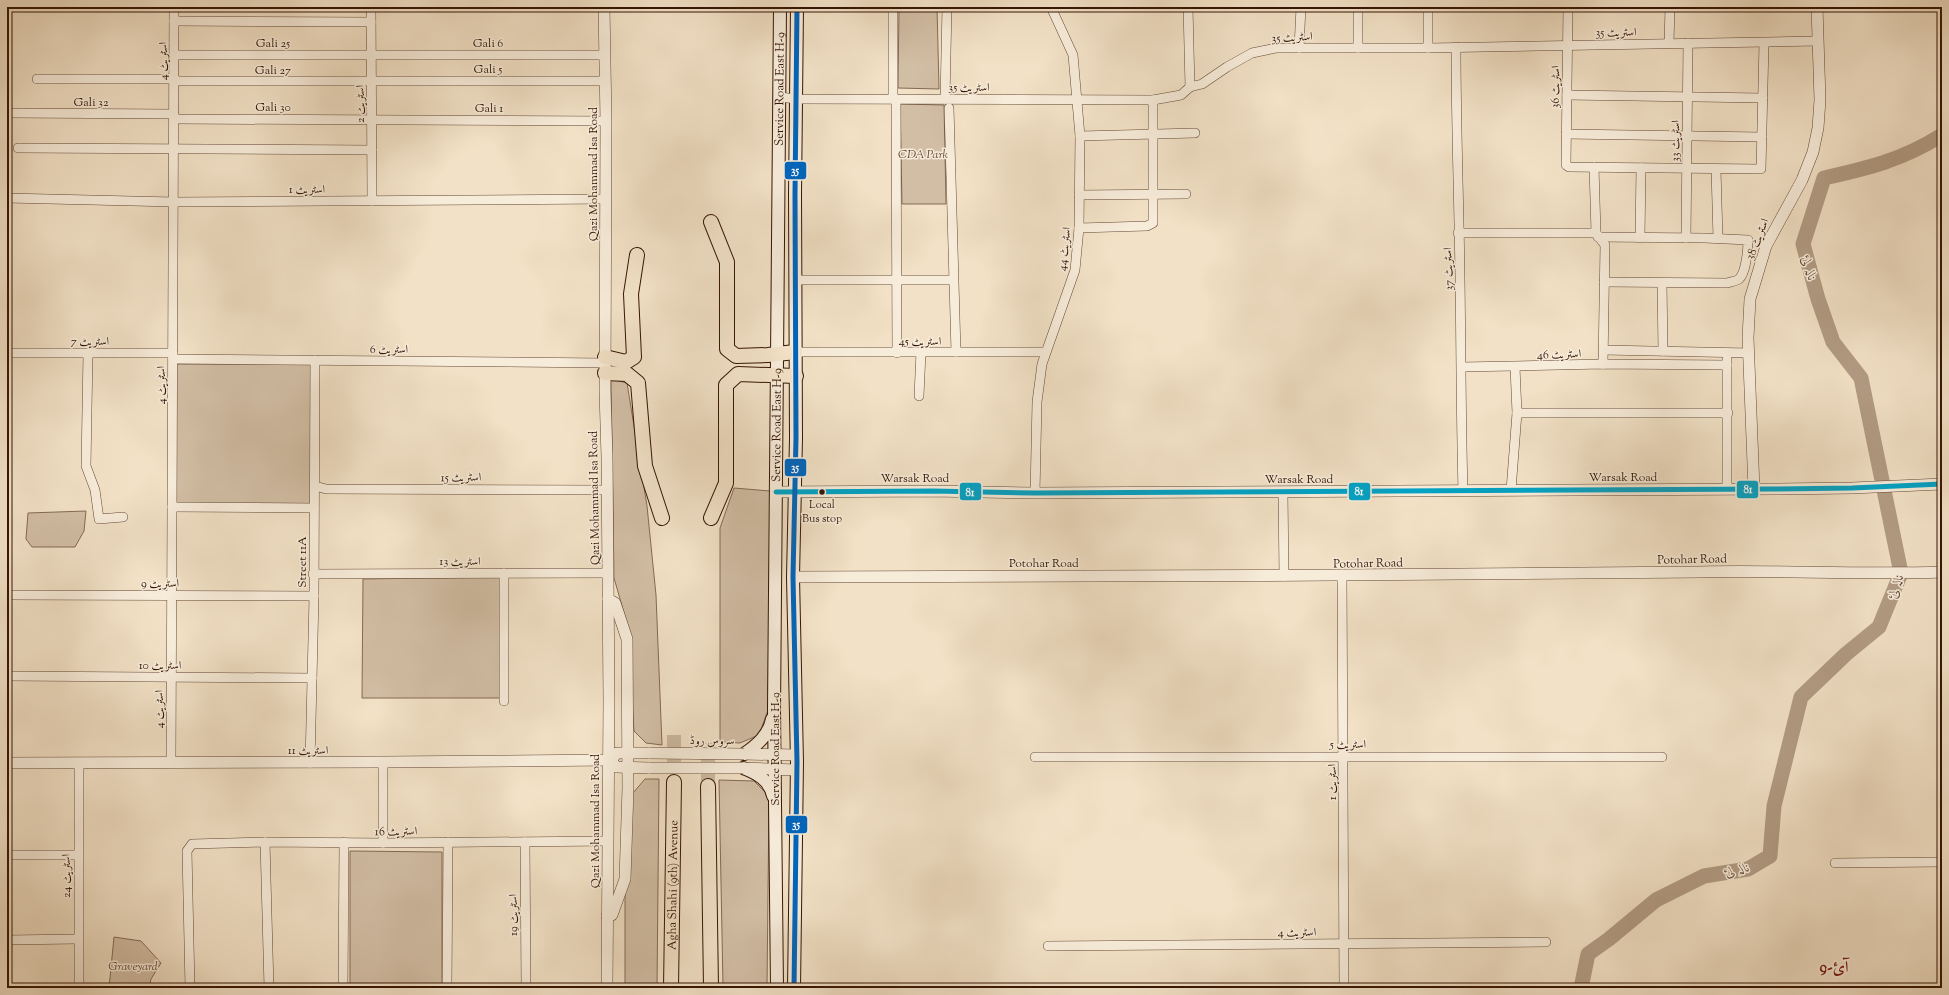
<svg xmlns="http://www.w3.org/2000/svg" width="1949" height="995" font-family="'Sorts Mill Goudy',Amiri,serif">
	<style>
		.green { fill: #d2bea5; stroke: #846a55 }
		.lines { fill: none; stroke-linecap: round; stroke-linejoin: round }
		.river { stroke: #b29c84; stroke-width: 15 }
		.primary-tunnel { stroke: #ccb89f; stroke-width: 14; stroke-dasharray: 14 7; stroke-linecap: butt }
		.minor-casing { stroke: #644835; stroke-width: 10 }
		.tertiary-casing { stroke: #644835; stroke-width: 12 }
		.secondary-casing { stroke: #351505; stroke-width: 14 }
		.primary-casing { stroke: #351505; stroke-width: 16 }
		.minor { stroke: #f7ecda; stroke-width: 9 }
		.tertiary { stroke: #f7ecda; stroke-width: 11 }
		.secondary { stroke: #f7ecda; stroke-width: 12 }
		.primary { stroke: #f2e1c6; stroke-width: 14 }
		.tertiary-bridge-casing { stroke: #644835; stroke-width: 12; stroke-linecap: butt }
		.tertiary-bridge { stroke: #f7ecda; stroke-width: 11 }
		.bus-1-casing { stroke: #f7ecda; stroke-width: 8 }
		.bus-2-casing { stroke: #f7ecda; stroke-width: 8 }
		.bus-1 { stroke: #03a2c4; stroke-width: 5 }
		.bus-2 { stroke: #0065bd; stroke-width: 5 }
		.bus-dot { fill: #351505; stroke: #f7ecda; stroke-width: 1.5 }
		.labels { text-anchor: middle; stroke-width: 3; stroke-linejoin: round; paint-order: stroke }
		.bus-label { font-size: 11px; fill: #351505; stroke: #f7ecda }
		.street-label { font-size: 12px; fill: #351505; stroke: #f7ecda }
		.park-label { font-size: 12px; font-style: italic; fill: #644835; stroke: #f7ecda }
		.water-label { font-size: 13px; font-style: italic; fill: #674b38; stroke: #f7ecda }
		.district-label { font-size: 16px; font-weight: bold; fill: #7a1f14; stroke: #f7ecda }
		.line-badge { stroke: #f7ecda; stroke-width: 1.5 }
		.badge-label { font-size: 11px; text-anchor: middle; font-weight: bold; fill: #fff }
	</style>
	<rect width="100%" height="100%" fill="#f2e1c6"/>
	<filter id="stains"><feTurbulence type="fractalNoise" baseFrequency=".005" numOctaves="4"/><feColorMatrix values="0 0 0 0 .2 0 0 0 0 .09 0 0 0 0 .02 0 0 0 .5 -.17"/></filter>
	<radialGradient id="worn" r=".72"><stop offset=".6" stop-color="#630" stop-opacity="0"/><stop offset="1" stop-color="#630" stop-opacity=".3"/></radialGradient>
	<g class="green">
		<path d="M899 7H937L939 89 898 88Z"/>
		<path d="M900 104 944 105 946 204H902Z"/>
		<path d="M175 364H314V508L172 507Z"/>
		<path d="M611 379 627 383 647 506 656 595 662 745 646 743 634 731 632 701 631 637 614 578Z"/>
		<path d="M734 488 770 491 768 710 759 735 740 743 720 742V528Z"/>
		<path d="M86 511 84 531 75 547H32L26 539 28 513Z"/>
		<path d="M501 577 500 698H362L363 579Z"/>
		<path d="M645 779H659L657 988H625V898L633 793Z"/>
		<path d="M719 780 754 781 769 796 767 988H724L723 986Z"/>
		<path d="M350 851 442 852V988H350Z"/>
		<path d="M114 937 141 941 161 963 151 979 149 988H109Z"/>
	</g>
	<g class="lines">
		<path class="river" d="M1581 988 1588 954 1609 939 1656 900 1704 876 1748 869 1770 856 1774 806 1801 697 1846 654 1879 627 1901 573 1861 378 1833 342 1818 299 1803 244 1824 178C1869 168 1902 160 1942 135"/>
		<g class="primary-tunnel">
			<path d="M674 735V782"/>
			<path d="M708 786V743"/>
		</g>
		<g class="minor-casing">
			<g id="minor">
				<path d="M371 7 372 201"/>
				<path d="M1188 7 1190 87"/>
				<path d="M1428 7V48"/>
				<path d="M1568 7 1566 165 1569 167 1761 169 1764 43"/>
				<path d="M174 21 371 22"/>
				<path d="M1669 43 1670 7"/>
				<path d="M1456 47C1456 124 1459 201 1460 278 1461 349 1461 420 1463 491"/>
				<path d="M1299 48 1301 7"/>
				<path d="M1358 48V7"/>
				<path d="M175 55H605"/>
				<path d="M37 79H175"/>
				<path d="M175 81H605"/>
				<path d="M1567 95 1763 98"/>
				<path d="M780 97 796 99 1153 100 1181 95 1190 87 1202 84 1227 67 1252 53 1276 48H1428L1818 41"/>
				<path d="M893 99V7"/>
				<path d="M896 99 897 353"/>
				<path d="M945 99 947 7"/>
				<path d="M949 108 956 352"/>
				<path d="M8 113 174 114"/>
				<path d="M175 119 606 121"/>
				<path d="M1566 134 1762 137"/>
				<path d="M1080 136 1195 133"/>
				<path d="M18 148 372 150"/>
				<path d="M1594 167 1596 233 1605 245 1603 364"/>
				<path d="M1716 170 1718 238"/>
				<path d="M1079 195 1186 194"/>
				<path d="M7 198 174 202 606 199"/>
				<path d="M1079 228 1147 226 1153 223V100"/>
				<path d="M1458 233H1596"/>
				<path d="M1598 237 1705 238 1748 240C1748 249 1746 273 1739 279 1737 281 1730 282 1727 283L1604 282"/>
				<path d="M1640 238 1641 168"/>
				<path d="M1686 238 1688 43"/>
				<path d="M795 280H953"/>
				<path d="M1662 283 1663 351"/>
				<path d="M1604 350 1749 353"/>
				<path d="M795 352H1045"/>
				<path d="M7 353H173"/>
				<path d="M88 353 86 466 95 490 99 519 123 517"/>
				<path d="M173 359 605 363"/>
				<path d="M1462 367 1603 364 1727 365"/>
				<path d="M919 396 921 352"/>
				<path d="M1517 413H1728"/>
				<path d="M315 486 326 489 607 490"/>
				<path d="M1727 489V359"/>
				<path d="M1511 490 1517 413 1515 367"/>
				<path d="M1283 492 1284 576"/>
				<path d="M1035 493 1037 402 1042 364 1075 270 1079 228 1080 136 1073 55 1051 7"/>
				<path d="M172 507 314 508"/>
				<path d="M313 574 608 573"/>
				<path d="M1342 576 1344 988"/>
				<path d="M7 595 314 596"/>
				<path d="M7 676 312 678"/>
				<path d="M504 701V573"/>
				<path d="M1035 757H1662"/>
				<path d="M383 762V843"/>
				<path d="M79 763V988"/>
				<path d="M171 763 174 7"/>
				<path d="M310 763 314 596 315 360"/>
				<path d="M265 842 269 988"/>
				<path d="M525 842 526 988"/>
				<path d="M7 855H78"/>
				<path d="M1835 863 1942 862"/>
				<path d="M7 940 78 939"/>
				<path d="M1048 946 1546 942"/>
				<path d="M190 988 187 851 192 844 265 842 383 843 608 841"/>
				<path d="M343 988 344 842"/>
				<path d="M447 988 448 842"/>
			</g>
		</g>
		<g class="tertiary-casing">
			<g id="tertiary">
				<path d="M604 7 606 121 605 391 607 457 609 701 607 988"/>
				<path d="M1754 489 1748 338 1750 299 1766 246 1802 180 1813 152 1818 128 1820 100 1817 7"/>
				<path d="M776 492 933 491 1035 493 1773 489 1852 488 1942 484"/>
				<path d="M793 577C1095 577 1398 575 1700 572 1780 570 1861 575 1942 572"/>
				<path d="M744 754 796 755"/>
				<path d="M611 760 616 767 650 768"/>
				<path d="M611 760 617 753H650"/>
				<path d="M7 763 383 762 611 760"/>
				<path d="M743 768 796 770"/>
				<path d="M607 916 612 915 625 879 628 788 627 639 615 603 608 599"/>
			</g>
		</g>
		<g class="secondary-casing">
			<g id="secondary">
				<path d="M744 754C757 745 769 735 772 719"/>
				<path d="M743 768C756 773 770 780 773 796"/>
				<path id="s1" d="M777 988 774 710 780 7"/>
				<path d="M794 988 797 762 793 577 796 438 795 194 797 7"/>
			</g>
		</g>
		<g class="primary-casing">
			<g id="primary">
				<path d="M711 222 727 262V349L736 356 768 355 795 352"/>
				<path d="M605 357 626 362 634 357 631 294 637 255"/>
				<path d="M605 373 627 374 638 383 645 466 662 518"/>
				<path d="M711 518 726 483V385L738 374 796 376"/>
				<path d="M708 786 711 988"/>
				<path id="s2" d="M671 988 674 782"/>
			</g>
		</g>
		<use href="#minor" class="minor"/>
		<use href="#tertiary" class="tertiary"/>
		<use href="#secondary" class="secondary"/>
		<use href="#primary" class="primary"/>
		<g class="tertiary-bridge-casing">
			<g id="tertiary-bridge">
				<path d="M650 753 744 754"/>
				<path d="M650 768H743"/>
			</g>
		</g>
		<use href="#tertiary-bridge" class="tertiary-bridge"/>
		<g class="bus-1-casing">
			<path id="bus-1" d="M776 492 933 491 1035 493 1773 489 1852 488 1942 484"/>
		</g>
		<g class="bus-2-casing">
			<path id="bus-2" d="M794 988 797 762 793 577 796 438 795 194 797 7"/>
		</g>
		<use href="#bus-1" class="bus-1"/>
		<use href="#bus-2" class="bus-2"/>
	</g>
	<circle class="bus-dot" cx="822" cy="492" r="3.5"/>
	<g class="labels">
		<g class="bus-label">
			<text x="822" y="508">Local<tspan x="822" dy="14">Bus stop</tspan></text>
		</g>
		<g class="street-label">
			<text transform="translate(1616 32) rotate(-1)" y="4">اسٹریٹ 35</text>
			<text transform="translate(1292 37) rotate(-3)" y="4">اسٹریٹ 35</text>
			<text x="273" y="47">Gali 25</text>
			<text x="488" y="47">Gali 6</text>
			<text transform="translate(163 61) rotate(-90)" y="4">اسٹریٹ 4</text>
			<text x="488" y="73">Gali 5</text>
			<text x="273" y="74">Gali 27</text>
			<text x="969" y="91">اسٹریٹ 35</text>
			<text transform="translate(1555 87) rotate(-89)" y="4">اسٹریٹ 36</text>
			<text dy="4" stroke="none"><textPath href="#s1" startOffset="899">Service Road East H-9</textPath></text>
			<text x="91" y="106">Gali 32</text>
			<text transform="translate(360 104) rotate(-90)" y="4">اسٹریٹ 2</text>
			<text x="273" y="111">Gali 30</text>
			<text x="489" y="112">Gali 1</text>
			<text transform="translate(1675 141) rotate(-89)" y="4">اسٹریٹ 33</text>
			<text transform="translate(593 174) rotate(-90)" y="4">Qazi Mohammad Isa Road</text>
			<text x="307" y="193">اسٹریٹ 1</text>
			<text transform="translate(1757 239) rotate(-68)" y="4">اسٹریٹ 38</text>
			<text transform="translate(1064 249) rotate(-83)" y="4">اسٹریٹ 44</text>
			<text transform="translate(1448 269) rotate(-92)" y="4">اسٹریٹ 37</text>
			<text x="90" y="345">اسٹریٹ 7</text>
			<text x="920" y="345">اسٹریٹ 45</text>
			<text x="389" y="353">اسٹریٹ 6</text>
			<text transform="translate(1559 354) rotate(-2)" y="4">اسٹریٹ 46</text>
			<text transform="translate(161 385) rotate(-90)" y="4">اسٹریٹ 4</text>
			<text dy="4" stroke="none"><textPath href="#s1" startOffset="563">Service Road East H-9</textPath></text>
			<text transform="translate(461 477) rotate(-1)" y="4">اسٹریٹ 15</text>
			<text x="1623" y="481">Warsak Road</text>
			<text x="915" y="482">Warsak Road</text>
			<text x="1299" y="483">Warsak Road</text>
			<text transform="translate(594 498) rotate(-91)" y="4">Qazi Mohammad Isa Road</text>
			<text transform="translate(1692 559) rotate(-1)" y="4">Potohar Road</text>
			<text x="460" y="565">اسٹریٹ 13</text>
			<text transform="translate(302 562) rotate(-90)" y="4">Street 11A</text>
			<text x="1044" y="567">Potohar Road</text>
			<text transform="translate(1368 563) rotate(-1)" y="4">Potohar Road</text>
			<text x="160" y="587">اسٹریٹ 9</text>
			<text x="160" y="669">اسٹریٹ 10</text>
			<text transform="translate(159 709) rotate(-90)" y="4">اسٹریٹ 4</text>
			<text x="712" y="744">سروس روڈ</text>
			<text x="1348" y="748">اسٹریٹ 5</text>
			<text transform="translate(775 749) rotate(-90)" y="4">Service Road East H-9</text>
			<text x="308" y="754">اسٹریٹ 11</text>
			<text transform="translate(1332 782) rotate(-90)" y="4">اسٹریٹ 1</text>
			<text transform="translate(595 821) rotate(-90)" y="4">Qazi Mohammad Isa Road</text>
			<text transform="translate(396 831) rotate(-1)" y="4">اسٹریٹ 16</text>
			<text transform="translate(66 876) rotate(-90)" y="4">اسٹریٹ 24</text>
			<text dy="4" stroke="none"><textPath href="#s2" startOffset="103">Agha Shahi (9th) Avenue</textPath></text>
			<text transform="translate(513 915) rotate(-90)" y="4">اسٹریٹ 19</text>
			<text transform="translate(1297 932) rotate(-1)" y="4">اسٹریٹ 4</text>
		</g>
		<g class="park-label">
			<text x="923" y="158">CDA Park</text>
			<text x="133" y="970">Graveyard</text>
		</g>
		<g class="water-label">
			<text transform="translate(1810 268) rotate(73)" y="5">نالہ لئ</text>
			<text transform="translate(1895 586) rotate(-72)" y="5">نالہ لئ</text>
			<text transform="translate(1737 869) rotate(-14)" y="5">نالہ لئ</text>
		</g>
		<g class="district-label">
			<text x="1834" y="972">آئ-9</text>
		</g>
	</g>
	<g class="line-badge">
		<rect x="784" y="161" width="23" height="19" rx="4" fill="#0065bd"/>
		<rect x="784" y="458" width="23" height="19" rx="4" fill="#0065bd"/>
		<rect x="1736" y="480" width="23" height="19" rx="4" fill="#03a2c4"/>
		<rect x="1348" y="482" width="23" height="19" rx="4" fill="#03a2c4"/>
		<rect x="959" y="482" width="23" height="19" rx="4" fill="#03a2c4"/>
		<rect x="785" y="815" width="23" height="19" rx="4" fill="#0065bd"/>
	</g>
	<g class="badge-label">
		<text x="795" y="174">35</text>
		<text x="795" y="471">35</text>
		<text x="1748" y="493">81</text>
		<text x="1359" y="495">81</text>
		<text x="970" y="496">81</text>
		<text x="796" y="828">35</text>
	</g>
	<rect width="1949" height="995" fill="none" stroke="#f2e1c6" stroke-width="24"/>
	<rect x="8" y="8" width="1933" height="979" fill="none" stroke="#351505" stroke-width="2"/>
	<rect x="12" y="12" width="1925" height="971" fill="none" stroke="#351505"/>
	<rect width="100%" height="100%" filter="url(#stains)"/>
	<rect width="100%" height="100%" fill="url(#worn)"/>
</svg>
